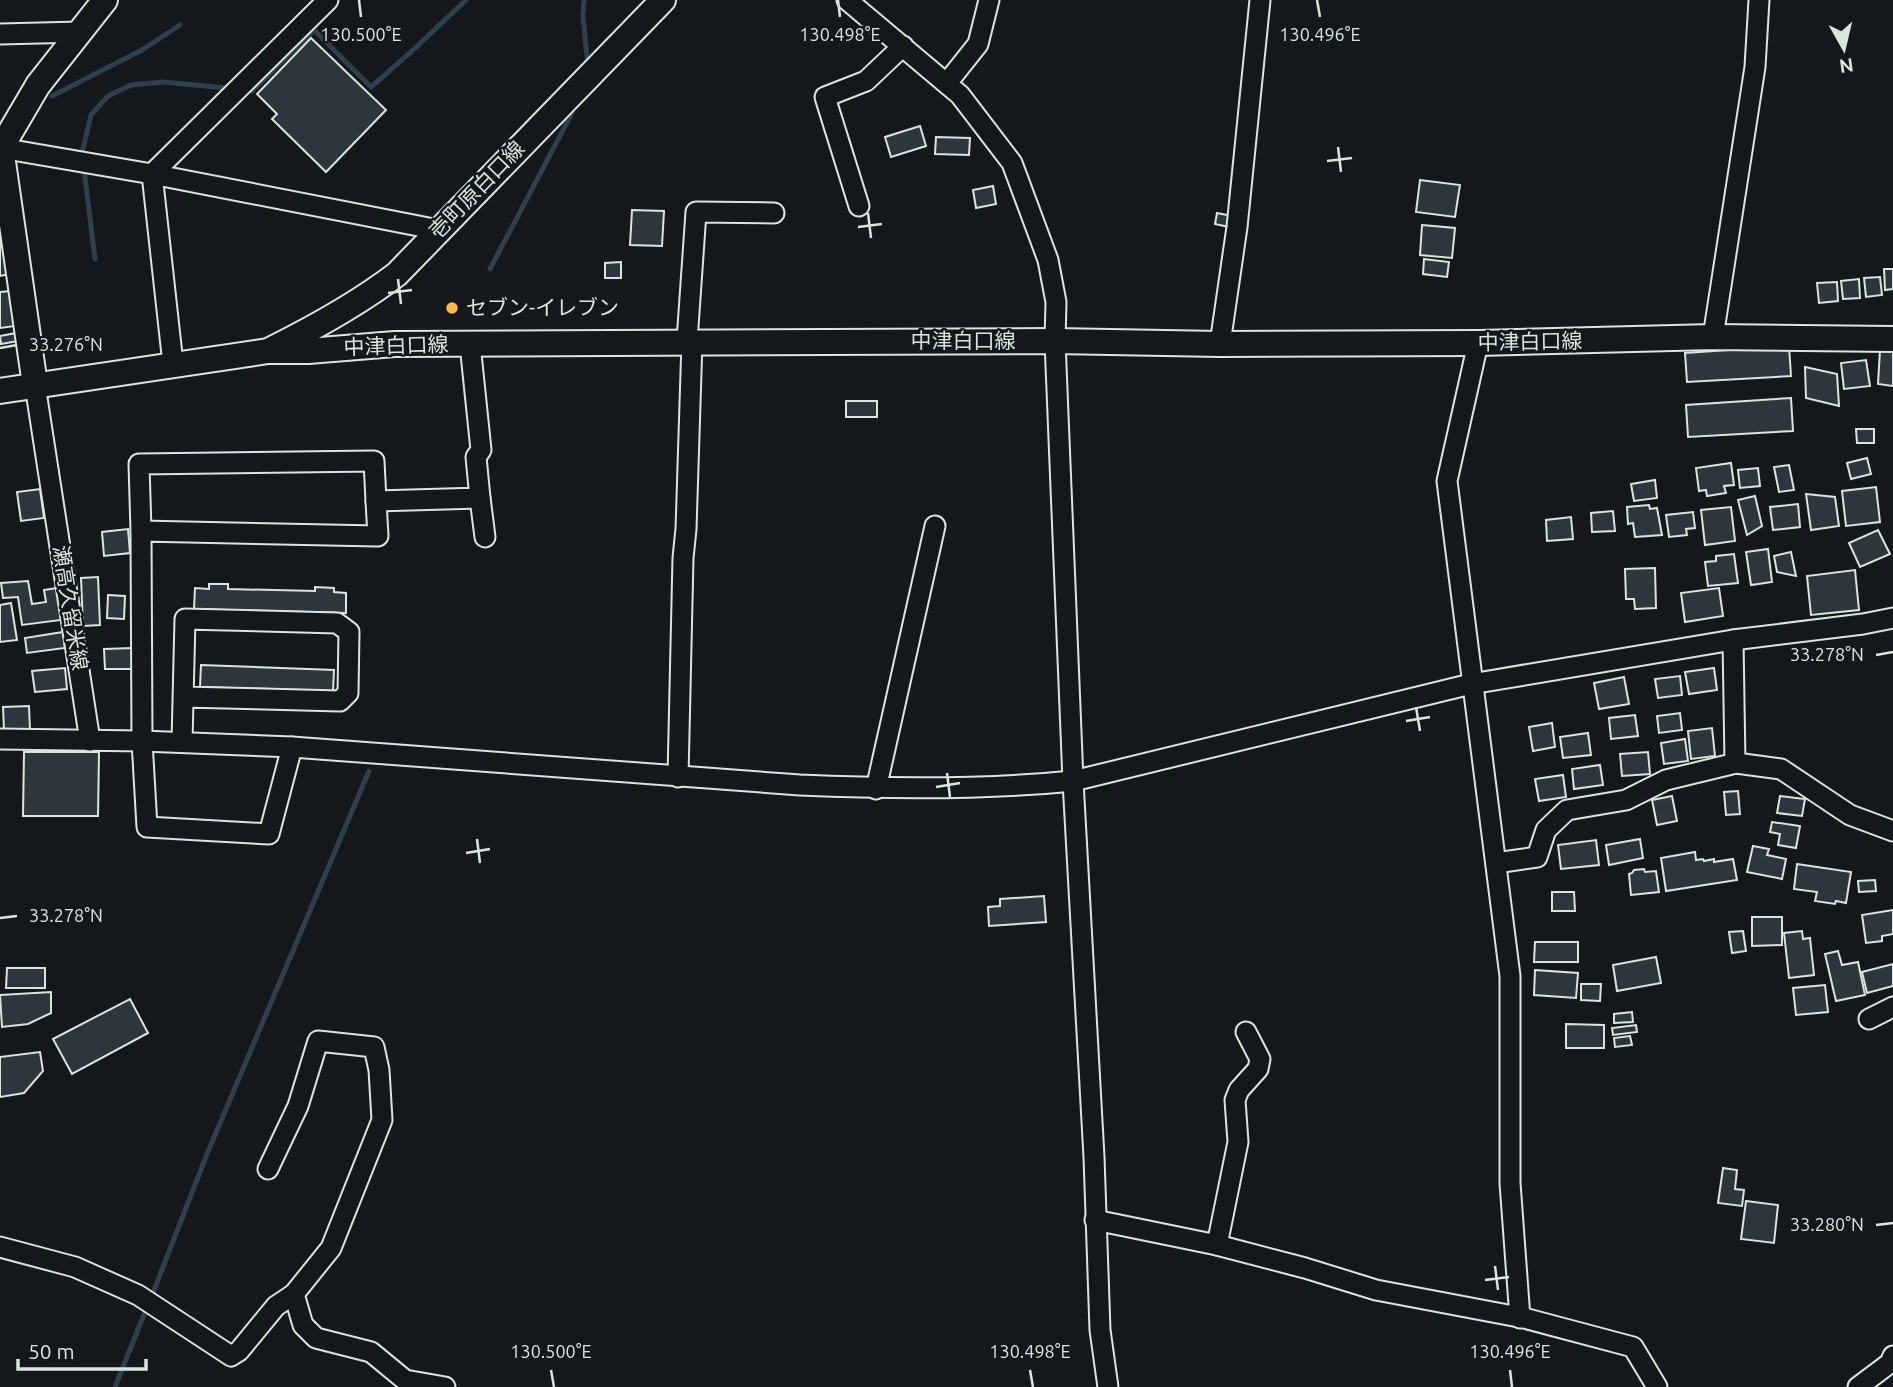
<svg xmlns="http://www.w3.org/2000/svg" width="1893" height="1387" font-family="Ubuntu,'Noto Sans JP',sans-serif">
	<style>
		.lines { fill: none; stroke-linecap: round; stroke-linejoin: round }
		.stream { stroke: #2f3f4d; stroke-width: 5 }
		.building { fill: #2c363c; stroke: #d8e6dc; stroke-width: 2 }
		.minor-casing { stroke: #d8e6dc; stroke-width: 23 }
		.major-casing { stroke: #d8e6dc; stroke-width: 28 }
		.minor { stroke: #14181c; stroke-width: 19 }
		.major { stroke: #14181c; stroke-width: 24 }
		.ticks { fill: none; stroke: #d8e6dc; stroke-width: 2.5 }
		.poi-dot { fill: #ffb74d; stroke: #14181c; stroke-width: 2.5 }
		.labels { text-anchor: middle; stroke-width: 5; stroke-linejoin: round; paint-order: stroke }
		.street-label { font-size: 21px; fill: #d8e6dc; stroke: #14181c }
		.poi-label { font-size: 21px; fill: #d8e6dc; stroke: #14181c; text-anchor: start }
		.ticks-label { font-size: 18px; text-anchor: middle; fill: #d8e6dc; stroke: #14181c; stroke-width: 5; stroke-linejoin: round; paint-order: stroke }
	</style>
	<rect width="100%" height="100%" fill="#14181c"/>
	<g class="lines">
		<g class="stream">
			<path d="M584 0 583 16 587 57"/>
			<path d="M252 91 314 30 371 87 412 51 466 0"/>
			<path d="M52 96 142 50 180 25"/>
			<path d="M82 153 91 115 108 96 131 85 163 82 227 88"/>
			<path d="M84 170 95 259"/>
			<path d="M490 269 572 113"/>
			<path d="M151 1298 207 1154 369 771"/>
			<path d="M115 1387 147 1307"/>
		</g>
	</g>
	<g class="building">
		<path d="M311 38 386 110 326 172 272 119 277 114 257 94Z"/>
		<path d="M920 126 926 146 891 157 885 137Z"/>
		<path d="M936 137 970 138 969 155 935 154Z"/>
		<path d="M1420 180 1460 185 1455 217 1416 212Z"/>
		<path d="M993 186 996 204 976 208 973 190Z"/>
		<path d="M0 209 9 274 0 276Z"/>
		<path d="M632 210 664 211 662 246 630 245Z"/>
		<path d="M1217 213 1232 216 1229 227 1215 224Z"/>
		<path d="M1422 225 1455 228 1452 258 1420 255Z"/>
		<path d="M1424 259 1449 262 1447 277 1423 274Z"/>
		<path d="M621 262V278H605V263Z"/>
		<path d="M1884 269H1893V289L1885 290Z"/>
		<path d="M1880 277 1882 295 1866 297 1864 278Z"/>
		<path d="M1859 279 1860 298 1843 299 1841 281Z"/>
		<path d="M1837 282 1838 301 1819 303 1817 283Z"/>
		<path d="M10 291 15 326 0 328V292Z"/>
		<path d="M16 333 18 341 1 344 0 336Z"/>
		<path d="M1789 346 1791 376 1687 382 1685 353Z"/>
		<path d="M1880 350 1893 351V386L1878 384Z"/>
		<path d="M1866 360 1870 386 1844 389 1841 363Z"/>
		<path d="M1805 367 1837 374 1839 406 1806 398Z"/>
		<path d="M1791 398 1793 431 1688 437 1686 405Z"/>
		<rect x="846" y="401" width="31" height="16"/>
		<path d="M1856 429H1874V443H1857Z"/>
		<path d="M1867 458 1871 474 1851 479 1847 463Z"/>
		<path d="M1731 463 1734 485 1724 486 1726 493 1707 496 1706 490 1699 491 1696 468Z"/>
		<path d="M1789 465 1794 490 1779 492 1774 467Z"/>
		<path d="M1758 468 1760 486 1740 488 1738 470Z"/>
		<path d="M1655 480 1657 498 1634 501 1631 484Z"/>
		<path d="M1876 487 1880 522 1846 526 1842 491Z"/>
		<path d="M40 489 44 518 21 521 17 492Z"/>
		<path d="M1806 494 1835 497 1839 526 1811 530Z"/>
		<path d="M1755 496 1762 526 1747 535 1738 500Z"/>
		<path d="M1798 504 1800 527 1773 530 1770 507Z"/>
		<path d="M1649 505 1650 509 1657 508 1662 535 1635 537 1633 523 1628 524 1627 507Z"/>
		<path d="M1731 507 1735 541 1705 545 1701 510Z"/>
		<path d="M1613 511 1615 531 1592 532 1591 513Z"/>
		<path d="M1693 512 1695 528 1686 529 1687 535 1669 537 1666 515Z"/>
		<path d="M1571 517 1573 539 1547 541 1546 520Z"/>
		<path d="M128 529 130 553 104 556 102 532Z"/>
		<path d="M1878 530 1890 554 1860 567 1849 543Z"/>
		<path d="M1768 549 1772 582 1751 585 1746 552Z"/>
		<path d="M1791 552 1796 576 1777 572 1774 556Z"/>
		<path d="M1734 554 1738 583 1708 586 1705 562 1716 561V556Z"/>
		<path d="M1655 568 1656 608 1635 609 1634 599H1626L1625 569Z"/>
		<path d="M1855 570 1859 610 1811 615 1807 576Z"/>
		<path d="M98 577 100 625 83 626 81 578Z"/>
		<path d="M28 581 32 604 46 602 44 590 57 588 61 620 22 625 18 597 3 598 1 583Z"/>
		<path d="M209 584H228V589L315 591V587L334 588V592L346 593V613L194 609 195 588 209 589Z"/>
		<path d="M1719 588 1723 616 1685 622 1681 593Z"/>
		<path d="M108 595 125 596 124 619 107 618Z"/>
		<path d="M11 603 17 640 0 642V605Z"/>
		<path d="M63 632 65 648 27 653 25 638Z"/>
		<path d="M132 648V669H105L104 649Z"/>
		<path d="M201 665 334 670 333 691 200 687Z"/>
		<path d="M65 668 67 689 35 692 32 671Z"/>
		<path d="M1714 668 1717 690 1689 694 1685 672Z"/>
		<path d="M1680 676 1682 695 1658 698 1655 679Z"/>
		<path d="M1624 677 1629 704 1599 709 1594 683Z"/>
		<path d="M29 706 30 730H4L3 707Z"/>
		<path d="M1680 713 1682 730 1659 733 1657 716Z"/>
		<path d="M1635 715 1638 736 1611 739 1609 718Z"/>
		<path d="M1552 723 1555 747 1533 751 1529 727Z"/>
		<path d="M1712 728 1715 756 1691 759 1688 731Z"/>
		<path d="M1588 733 1591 755 1563 758 1560 737Z"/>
		<path d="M1685 739 1688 761 1664 764 1661 743Z"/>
		<path d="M24 752H99L98 816H23Z"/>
		<path d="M1648 752 1650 774 1622 776 1620 754Z"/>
		<path d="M1600 765 1603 785 1574 789 1572 769Z"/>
		<path d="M1563 775 1566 797 1539 801 1535 779Z"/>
		<path d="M1738 791 1740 814 1726 815 1724 792Z"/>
		<path d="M1672 796 1677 821 1657 825 1652 800Z"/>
		<path d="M1780 796 1805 799 1802 816 1777 813Z"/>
		<path d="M1772 822 1800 826 1796 848 1778 845 1780 834 1770 832Z"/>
		<path d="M1640 839 1643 858 1609 865 1606 845Z"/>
		<path d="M1596 840 1599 865 1561 869 1558 845Z"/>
		<path d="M1753 846 1769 849 1767 855 1786 859 1782 879 1747 872Z"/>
		<path d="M1695 852 1696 860 1703 859 1704 861 1714 859V862L1733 859 1737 880 1666 891 1661 858Z"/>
		<path d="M1797 864 1851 872 1846 903 1836 901 1835 904 1815 901 1817 892 1794 889Z"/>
		<path d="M1644 869 1645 872 1656 871 1659 892 1631 895 1629 874 1632 873 1634 870Z"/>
		<path d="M1875 880 1876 891 1859 892 1858 881Z"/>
		<path d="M1552 892H1574L1575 911H1552Z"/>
		<path d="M1044 896 1046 922 989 926 988 907 1000 906V899Z"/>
		<path d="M1893 910V934L1882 936V941L1866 943 1862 915Z"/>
		<path d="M1752 917H1782V945L1752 946Z"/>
		<path d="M1743 931 1746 951 1732 953 1729 932Z"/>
		<path d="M1802 931 1803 939 1810 938 1814 975 1789 978 1784 933Z"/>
		<path d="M1535 942H1578V962H1534Z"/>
		<path d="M1838 951 1842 965 1858 962 1865 995 1836 1001 1825 954Z"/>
		<path d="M1656 957 1661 983 1617 991 1613 965Z"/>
		<path d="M1893 964V986L1867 993 1862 972Z"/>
		<path d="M7 968H45V988H6Z"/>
		<path d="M1535 970 1578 973 1576 998 1534 995Z"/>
		<path d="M1581 984H1601L1600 1001 1581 1000Z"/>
		<path d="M1825 985 1828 1012 1796 1015 1793 988Z"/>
		<path d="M51 992V1013L28 1024 2 1027 0 995Z"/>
		<path d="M130 999 148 1033 72 1074 53 1039Z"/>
		<path d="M1632 1012 1633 1022 1614 1023V1014Z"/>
		<path d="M1566 1024 1604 1025V1048H1566Z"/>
		<path d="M1636 1025 1637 1032 1613 1035 1612 1028Z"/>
		<path d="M1630 1036 1632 1045 1615 1047 1614 1038Z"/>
		<path d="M40 1052 43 1071 24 1093 0 1097V1057Z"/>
		<path d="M1723 1168 1737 1170 1735 1189 1744 1190 1742 1206 1718 1203Z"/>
		<path d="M1746 1201 1778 1205 1774 1243 1741 1239Z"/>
	</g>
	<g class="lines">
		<g class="minor-casing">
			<g id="minor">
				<path d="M847 0 960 95 1012 163 1048 260 1056 302 1055 341 1073 781 1094 1157 1100 1330 1108 1387"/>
				<path d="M0 34 80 32"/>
				<path d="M947 83 978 44 989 0"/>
				<path d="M0 143 1 148 152 174 439 230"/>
				<path d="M152 174 328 0"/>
				<path d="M152 174 173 364"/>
				<path d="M859 206 825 97 866 81 903 46"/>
				<path d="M1713 337 1755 67 1759 0"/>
				<path d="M687 341 696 212 774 213"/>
				<path d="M1478 343 1447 481 1510 976V1183L1520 1318"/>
				<path d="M1220 344 1237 227 1260 0"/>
				<path d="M35 385 90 741"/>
				<path d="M480 498 485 537"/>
				<path d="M141 531 139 464 374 461 376 501"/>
				<path d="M1733 640 1735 763"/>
				<path d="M0 739 142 741 292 747 800 785C891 789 983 790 1073 781L1471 684 1733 640 1863 624 1893 618"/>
				<path d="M182 742 185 619 337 623 349 632 348 693 340 701 183 697"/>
				<path d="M292 747 269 834 147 827 142 741 141 531 378 536 376 501 480 498 476 457 481 450 470 344"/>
				<path d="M678 777 683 558 686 529 692 341"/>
				<path d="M876 789 935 526"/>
				<path d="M1496 863 1537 857 1546 830 1567 810 1626 800 1666 780 1736 763 1781 769 1850 815 1893 831"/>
				<path d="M1869 1019 1893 1007"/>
				<path d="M268 1169 298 1106 318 1041 374 1047 379 1070 382 1120 331 1248 294 1294"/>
				<path d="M1095 1220 1217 1245 1305 1268 1376 1290 1524 1318 1633 1347 1657 1387"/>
				<path d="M1217 1245 1238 1142 1235 1100 1239 1090 1258 1069 1260 1059 1246 1032"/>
				<path d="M0 1247 75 1267 138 1295 231 1356 239 1351 276 1306 294 1294 303 1325 316 1338 371 1352 405 1380 445 1387"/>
				<path d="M1858 1387 1890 1363 1893 1356"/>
			</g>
		</g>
		<g class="major-casing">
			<g id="major">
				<path d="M272 349C316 327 358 304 397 274L663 0"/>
				<path d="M35 385 1 148 38 85 105 0"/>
				<path d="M0 391 268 351H308L395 344 1055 341 1220 344 1478 343 1713 337 1893 339"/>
			</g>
		</g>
		<use href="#minor" class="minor"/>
		<use href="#major" class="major"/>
	</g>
	<path class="ticks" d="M359 0 361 17M838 0 840 17M1317 0 1320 17M1338 147 1341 172M1327 161 1352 158M868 213 871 238M858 227 882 224M398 279 401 304M388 293 412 290M0 348 17 345M1876 655 1893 652M1416 707 1420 731M1406 721 1430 717M947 773 950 797M936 787 960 783M477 839 480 863M466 853 490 849M0 918 17 916M1876 1225 1893 1223M1495 1266 1498 1290M1485 1280 1509 1277M551 1370 554 1387M1030 1370 1033 1387M1510 1370 1512 1387"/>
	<circle class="poi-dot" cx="452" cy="308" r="7"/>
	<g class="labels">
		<g class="street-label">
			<text transform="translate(477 190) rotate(-46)" y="7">壱町原白口線</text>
			<text x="963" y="348">中津白口線</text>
			<text transform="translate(1530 342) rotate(-1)" y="7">中津白口線</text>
			<text transform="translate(396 346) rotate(-2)" y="7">中津白口線</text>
			<text transform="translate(70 608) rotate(81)" y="7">瀬高久留米線</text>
		</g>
		<g class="poi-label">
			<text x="466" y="315">セブン-イレブン</text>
		</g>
	</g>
	<g class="ticks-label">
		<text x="361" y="41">130.500°E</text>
		<text x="840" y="41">130.498°E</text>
		<text x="1320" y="41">130.496°E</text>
		<text x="66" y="351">33.276°N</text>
		<text x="1827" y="661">33.278°N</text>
		<text x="66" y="922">33.278°N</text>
		<text x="1827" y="1231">33.280°N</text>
		<text x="551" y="1358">130.500°E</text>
		<text x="1030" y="1358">130.498°E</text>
		<text x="1510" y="1358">130.496°E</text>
	</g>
	<g transform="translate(1844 49) rotate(172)" stroke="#14181c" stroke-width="5" paint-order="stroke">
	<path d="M0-5L12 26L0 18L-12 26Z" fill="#d8e6dc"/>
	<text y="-10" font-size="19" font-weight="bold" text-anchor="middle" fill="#d8e6dc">N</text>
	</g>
	<path d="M18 1359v10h128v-10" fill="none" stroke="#d8e6dc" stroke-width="3.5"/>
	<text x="28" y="1359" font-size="21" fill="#d8e6dc" stroke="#14181c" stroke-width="5" paint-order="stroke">50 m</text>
</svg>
